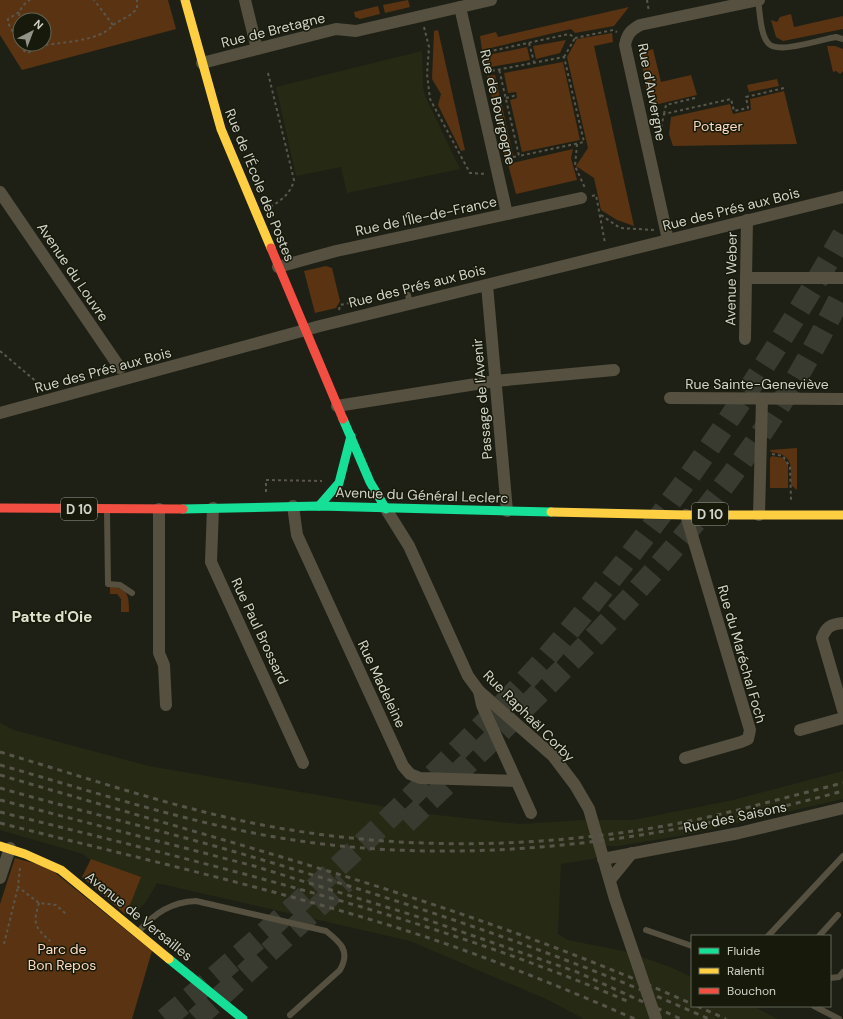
<svg xmlns="http://www.w3.org/2000/svg" width="843" height="1019" font-family="'DM Sans',sans-serif">
	<style>
		.built { fill: #262913 }
		.green { fill: #593312; fill-rule: evenodd }
		.lines { fill: none; stroke-linecap: round; stroke-linejoin: round }
		.highway-tunnel { stroke: #393b31; stroke-width: 22; stroke-dasharray: 22 11; stroke-linecap: butt }
		.path { stroke: #5a564b; stroke-width: 2; stroke-dasharray: 3 3; stroke-linecap: butt }
		.lane { stroke: #55503f; stroke-width: 6 }
		.street { stroke: #55503f; stroke-width: 12 }
		.fast { stroke: #16e098; stroke-width: 9 }
		.slow { stroke: #ffcf43; stroke-width: 9 }
		.jam { stroke: #f24e42; stroke-width: 9 }
		.rail { stroke: #575549; stroke-width: 3; stroke-dasharray: 5 5; stroke-linecap: butt }
		.street-bridge { stroke: #55503f; stroke-width: 12 }
		.labels { text-anchor: middle; stroke-width: 3; stroke-linejoin: round; paint-order: stroke }
		.shield { fill: #171a0a; stroke: #999c90; stroke-width: 1 }
		.shield-label { font-size: 13px; font-weight: bold; fill: #d1d3c9 }
		.street-label { font-size: 14px; fill: #d1d3c9; stroke: #171a0a }
		.park-label { font-size: 14px; fill: #fdd9c0; stroke: #171a0a }
		.neighbourhood-label { font-size: 15px; font-weight: bold; fill: #dfe3ce; stroke: #171a0a }
	</style>
	<rect width="100%" height="100%" fill="#1e2016"/>
	<g class="built">
		<path d="M422 51 423 88 426 98 460 169 347 193 341 167 296 176 276 87Z"/>
		<path d="M0 723 14 730 149 766 428 814 520 824 583 820H633L733 800 843 771V799L686 835 618 846H594L598 858 561 864 558 934 568 940 628 952 670 967 692 977V1006H753L778 1019H584L546 999 410 941 157 883 146 902 135 913 90 875 94 863 83 854 0 830Z"/>
	</g>
	<g class="green">
		<path d="M0 0H168L176 29 22 70 0 35ZM20 20H44V44H20Z"/>
		<path d="M408 0 410 7 385 13 383 5Z"/>
		<path d="M378 6 380 14 360 19 355 17 354 12Z"/>
		<path d="M629 7 614 26 575 33 571 29 482 50 480 36 496 32 498 37Z"/>
		<path d="M791 14 794 27 843 16V29L783 41 776 37 771 20 777 22 780 17Z"/>
		<path d="M438 30 465 150 461 151 438 105 441 94 432 79 434 31Z"/>
		<path d="M612 33 613 42 594 46 634 226 617 220 601 210 594 178 576 166 588 148 567 57 577 39Z"/>
		<path d="M566 40 560 53 536 59 533 46Z"/>
		<path d="M827 46H835L843 49V71L840 74 836 71 833 72Z"/>
		<path d="M527 47 530 60 485 68 483 56Z"/>
		<path d="M653 49 661 82 691 75 697 95 650 106 641 60C642 52 646 51 653 49Z"/>
		<path d="M563 62 580 140 522 152 510 100 517 98 516 92 508 93 504 73Z"/>
		<path d="M495 75 513 155 505 157 487 76Z"/>
		<path d="M777 79 779 86 749 92 747 85Z"/>
		<path d="M784 91 797 144 673 146 669 134 671 117 730 104 733 114 751 110 750 99Z"/>
		<path d="M573 149 571 158 577 180 516 194 508 164Z"/>
		<path d="M326 266 332 268 340 301 336 308 315 313 304 271Z"/>
		<path d="M797 448V490L791 485C791 466 794 455 771 452L770 450Z"/>
		<path d="M772 456 784 458 788 465V488H770V458Z"/>
		<path d="M110 587C128 587 129 596 129 612H121V599L117 594H110Z"/>
		<path d="M15 858 48 867 152 951 132 1019H0V904Z"/>
		<path d="M91 859 141 877 126 915 82 877Z"/>
	</g>
	<g class="lines">
		<g class="highway-tunnel">
			<path d="M406 823C544 690 688 555 790 389 809 358 826 325 843 292"/>
			<path d="M165 1019C259 940 349 859 436 772 473 735 510 698 545 659 658 528 758 386 843 235"/>
			<path d="M196 1019 345 882"/>
		</g>
		<g class="path">
			<path d="M647 0 649 12"/>
			<path d="M19 12 8 19V23L23 50 28 53 39 46"/>
			<path d="M20 22C17 12 22 5 30 0"/>
			<path d="M113 25 130 15 137 9V0"/>
			<path d="M424 27 429 47 427 74 430 99 470 173 487 174"/>
			<path d="M529 43 534 62"/>
			<path d="M34 44 39 46C59 42 100 42 113 25L94 0"/>
			<path d="M482 53 569 34 575 38 613 30 617 32"/>
			<path d="M564 57 575 38"/>
			<path d="M486 72 564 57 584 142 519 156 499 69"/>
			<path d="M268 73 294 180C291 193 281 201 270 207"/>
			<path d="M506 98 517 95"/>
			<path d="M664 114 666 105 695 98 694 96"/>
			<path d="M657 137H659L664 114 731 99 734 111 748 108 746 97 784 88"/>
			<path d="M577 144 575 166 585 188"/>
			<path d="M507 158 519 156"/>
			<path d="M592 196 596 195 605 243"/>
			<path d="M601 215 620 228 654 230"/>
			<path d="M474 267 478 275"/>
			<path d="M339 310 340 305 392 294 394 292"/>
			<path d="M0 351 38 383 40 391"/>
			<path d="M772 454 783 456 790 467 791 500"/>
			<path d="M266 492V480L322 481"/>
			<path d="M20 868 18 887 39 903 56 905 66 914"/>
			<path d="M39 903C33 923 34 927 50 941"/>
			<path d="M4 944 18 887"/>
		</g>
		<g class="lane">
			<path d="M758 0C760 12 760 33 768 43 777 55 822 39 836 37L843 39"/>
			<path d="M408 295 410 303"/>
			<path d="M107 512 108 584 120 585 132 593"/>
			<path d="M646 930 692 946"/>
			<path d="M139 931C155 913 171 902 196 901L326 931C340 942 351 951 340 970L290 1015"/>
			<path d="M768 936 843 856"/>
			<path d="M819 936 838 915"/>
			<path d="M830 978 839 977 843 972"/>
			<path d="M814 1006 839 1019"/>
		</g>
		<g class="street">
			<path d="M245 0 257 49"/>
			<path d="M460 7 507 214"/>
			<path d="M202 63 336 29 356 31 491 0"/>
			<path d="M0 192 120 368"/>
			<path d="M668 240 625 45C627 34 631 30 640 25L759 0"/>
			<path d="M278 267 336 251 581 198"/>
			<path d="M746 278H843"/>
			<path d="M487 285 507 511"/>
			<path d="M745 339 747 220"/>
			<path d="M670 398 843 399"/>
			<path d="M337 406 495 381 614 370"/>
			<path d="M0 413 320 326 843 197"/>
			<path d="M293 506 297 535 403 766 410 774 420 778 516 781"/>
			<path d="M213 508 211 562 303 763"/>
			<path d="M159 509V653L164 665 166 705"/>
			<path d="M386 509 409 546 468 676 479 691 553 756 575 785 589 809 615 899 638 966"/>
			<path d="M759 515 762 399"/>
			<path d="M843 623C831 624 826 627 822 638L843 710"/>
			<path d="M479 691 482 705 531 813"/>
			<path d="M800 730 843 718"/>
			<path d="M685 758 741 742 748 739 750 730 686 515"/>
			<path d="M603 859 739 833 843 808"/>
			<path d="M0 878 10 848"/>
			<path d="M610 880 632 853"/>
		</g>
		<g class="fast">
			<path d="M343 419 370 482 386 509"/>
			<path d="M319 506 339 483 351 436"/>
			<path d="M183 509 319 506 551 512"/>
			<path d="M169 959 243 1019"/>
		</g>
		<g class="slow">
			<path d="M185 0 221 129 271 248"/>
			<path d="M551 512 686 515H843"/>
			<path d="M0 846 25 854 61 870 169 959"/>
		</g>
		<g class="jam">
			<path d="M271 248 343 419"/>
			<path d="M0 508 183 509"/>
		</g>
		<g class="rail">
			<path d="M0 752C91 779 186 812 279 828 409 851 546 848 675 824 731 813 787 797 843 783"/>
			<path d="M0 765C91 791 182 821 275 837 465 870 659 841 843 791"/>
			<path d="M0 775C233 844 470 904 692 1004"/>
			<path d="M0 788C77 810 155 829 232 851 394 898 555 950 709 1019"/>
			<path d="M0 800 254 866 425 919 577 972 681 1019"/>
			<path d="M0 812C211 865 426 915 627 1001"/>
			<path d="M0 823C141 859 285 891 423 936 495 960 566 989 635 1019"/>
			<path d="M697 1006 726 1019"/>
		</g>
		<path class="street-bridge" d="M638 966 656 1019"/>
	</g>
	<g class="labels">
		<g class="shield">
			<rect x="61" y="498" width="36" height="22" rx="3"/>
			<rect x="692" y="503" width="36" height="22" rx="3"/>
		</g>
		<g class="shield-label">
			<text x="79" y="514">D 10</text>
			<text x="710" y="519">D 10</text>
		</g>
		<g class="street-label">
			<text transform="translate(273 30) rotate(-14)" y="5">Rue de Bretagne</text>
			<text transform="translate(652 92) rotate(79)" y="5">Rue d'Auvergne</text>
			<text transform="translate(498 107) rotate(77)" y="5">Rue de Bourgogne</text>
			<text transform="translate(260 185) rotate(68)" y="5">Rue de l'École des Postes</text>
			<text transform="translate(731 209) rotate(-14)" y="5">Rue des Prés aux Bois</text>
			<text transform="translate(426 216) rotate(-12)" y="5">Rue de l'Île-de-France</text>
			<text transform="translate(73 272) rotate(56)" y="5">Avenue du Louvre</text>
			<text transform="translate(731 279) rotate(-89)" y="5">Avenue Weber</text>
			<text transform="translate(417 286) rotate(-14)" y="5">Rue des Prés aux Bois</text>
			<text transform="translate(103 370) rotate(-15)" y="5">Rue des Prés aux Bois</text>
			<text x="757" y="389">Rue Sainte-Geneviève</text>
			<text transform="translate(482 399) rotate(-95)" y="5">Passage de l'Avenir</text>
			<text transform="translate(422 495) rotate(2)" y="5">Avenue du Général Leclerc</text>
			<text transform="translate(260 631) rotate(65)" y="5">Rue Paul Brossard</text>
			<text transform="translate(742 654) rotate(74)" y="5">Rue du Maréchal Foch</text>
			<text transform="translate(382 684) rotate(65)" y="5">Rue Madeleine</text>
			<text transform="translate(529 716) rotate(45)" y="5">Rue Raphaël Corby</text>
			<text transform="translate(735 817) rotate(-12)" y="5">Rue des Saisons</text>
			<text transform="translate(139 916) rotate(39)" y="5">Avenue de Versailles</text>
		</g>
		<g class="park-label">
			<text x="718" y="131">Potager</text>
			<text x="62" y="954">Parc de<tspan x="62" dy="16">Bon Repos</tspan></text>
		</g>
		<g class="neighbourhood-label">
			<text x="52" y="622">Patte d'Oie</text>
		</g>
	</g>
	<rect x="691" y="935" width="140" height="72" fill="#171a0a" stroke="#616456"/>
	<rect x="699" y="948" width="20" height="6" fill="#16e098" stroke="#616456"/>
	<text x="727" y="955" font-size="12" fill="#d1d3c9">Fluide</text>
	<rect x="699" y="968" width="20" height="6" fill="#ffcf43" stroke="#616456"/>
	<text x="727" y="975" font-size="12" fill="#d1d3c9">Ralenti</text>
	<rect x="699" y="988" width="20" height="6" fill="#f24e42" stroke="#616456"/>
	<text x="727" y="995" font-size="12" fill="#d1d3c9">Bouchon</text>
	<g transform="translate(32 32) rotate(42)"><circle r="19" fill="#171a0a" stroke="#616456"/>
	<path d="M0-3L7 15L0 10L-7 15Z" fill="#92948a"/>
	<text y="-6" font-size="11" font-weight="bold" text-anchor="middle" fill="#d1d3c9">N</text>
	</g>
</svg>
